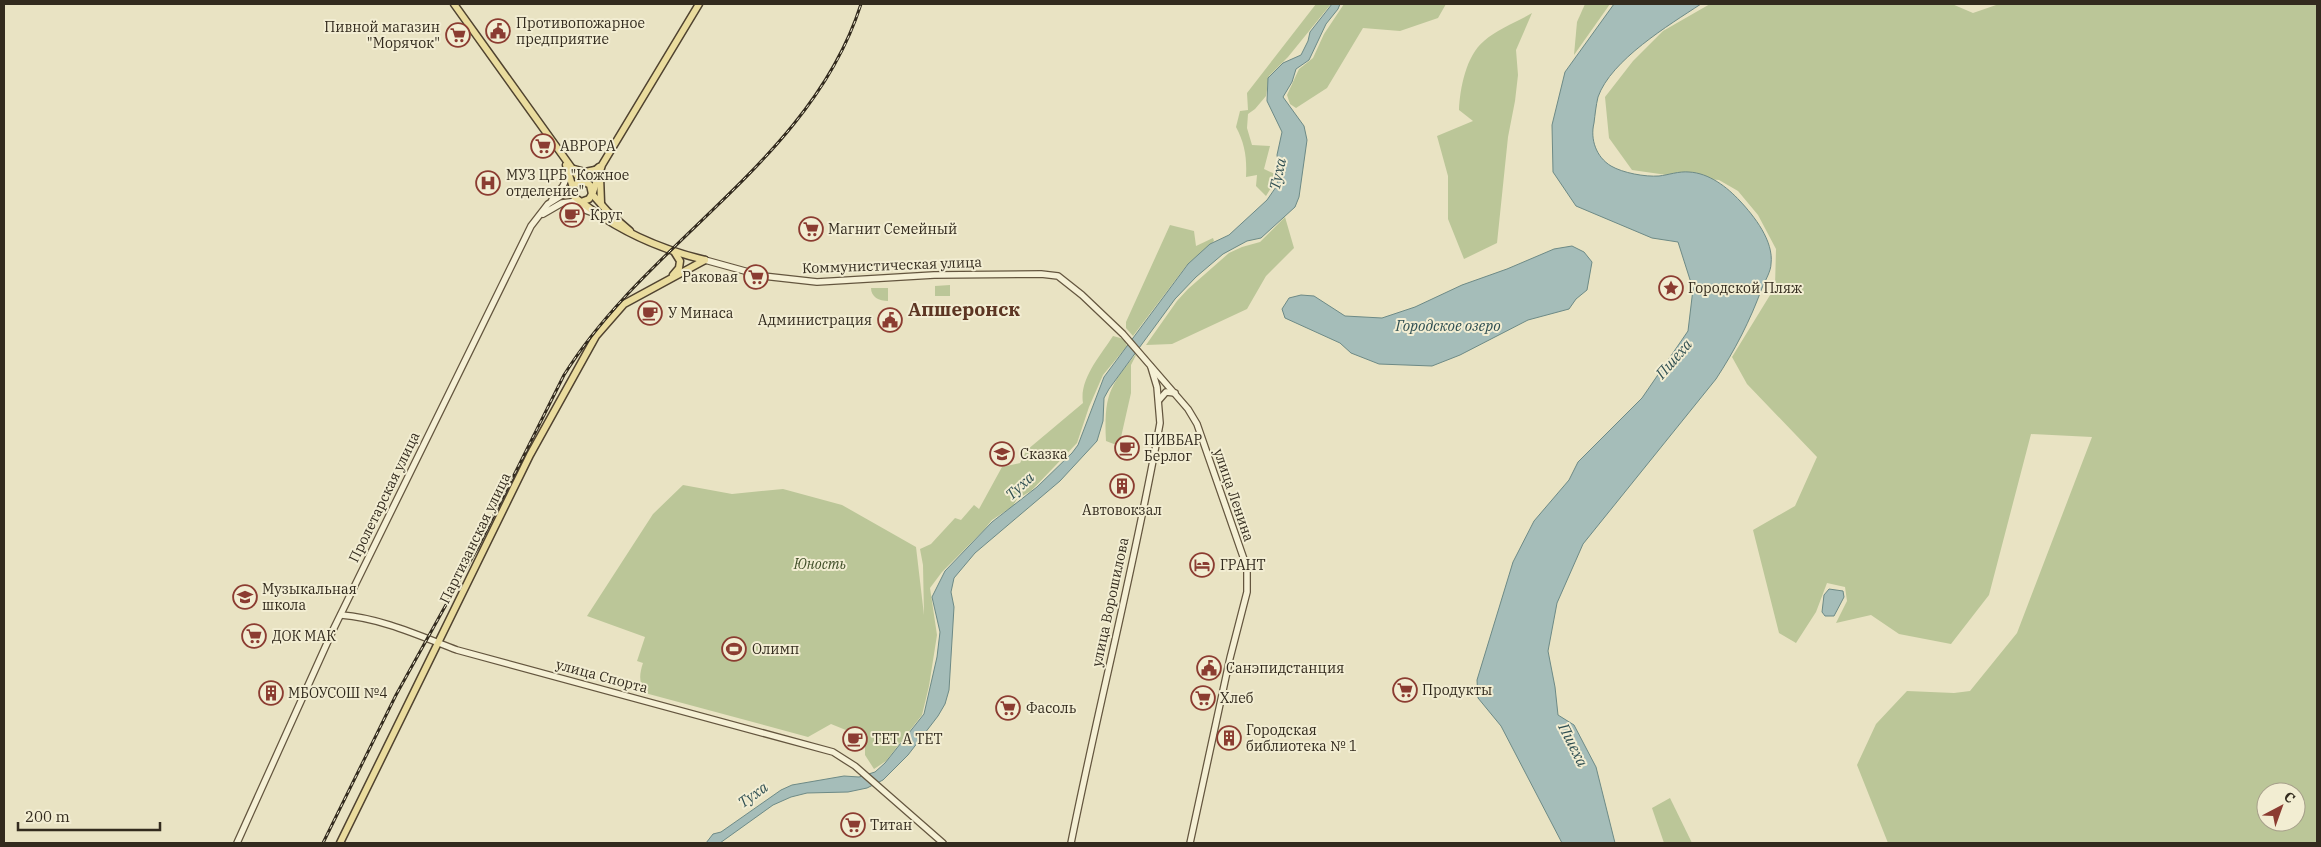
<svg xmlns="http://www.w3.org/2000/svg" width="2321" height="847" font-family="'IBM Plex Serif',serif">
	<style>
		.green { fill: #bbc698; fill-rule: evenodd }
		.water { fill: #a5bdb9; stroke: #6d8a86 }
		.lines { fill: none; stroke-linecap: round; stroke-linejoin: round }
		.secondary-casing { stroke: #64563f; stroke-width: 8 }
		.primary-casing { stroke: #504330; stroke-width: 9 }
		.secondary { stroke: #f5f0d5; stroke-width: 5.5 }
		.primary { stroke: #eadc9e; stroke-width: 6 }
		.rail-casing { stroke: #332b1e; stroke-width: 3 }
		.rail { stroke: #f2edd2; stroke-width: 1; stroke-dasharray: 4; stroke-linecap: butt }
		.labels { text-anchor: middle; stroke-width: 4; stroke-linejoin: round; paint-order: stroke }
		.poi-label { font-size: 14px; fill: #332b1e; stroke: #f2edd2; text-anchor: start }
		.street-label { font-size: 14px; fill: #332b1e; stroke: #f2edd2 }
		.park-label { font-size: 14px; font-style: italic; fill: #3f4e27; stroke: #f2edd2 }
		.water-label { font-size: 15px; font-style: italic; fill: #2f4f52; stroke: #f2edd2 }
		.district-label { font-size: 19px; font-weight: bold; fill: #5c3522; stroke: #f2edd2 }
	</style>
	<rect width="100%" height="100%" fill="#e9e3c3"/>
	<g class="green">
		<path d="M1316 4H1331L1288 57 1269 76 1266 96 1255 109 1248 114 1247 128 1252 145 1270 146 1264 169 1275 174 1274 183 1266 196 1256 186 1257 175 1246 177C1247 158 1245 144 1236 127L1240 111 1248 110 1247 93Z"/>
		<path d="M1344 4H1446L1438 18 1400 31 1363 28 1327 88 1296 108 1290 104 1287 95 1299 69 1313 58 1324 34Z"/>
		<path d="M1585 4H1610L1574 55 1577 22Z"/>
		<path d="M1710 4H1952L1973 13 1999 4H2317V843H1888L1857 765 1876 724 1907 691 1954 693 1970 691 2017 633 2092 437 2031 434 1989 595 1951 644 1899 634 1871 615 1836 623 1847 601 1845 587 1827 583 1816 612 1796 643 1779 633 1753 530 1795 506 1817 457 1747 384 1732 357 1775 287 1776 249 1758 215 1738 191 1719 180 1681 177 1632 170 1609 138 1605 97 1633 61 1663 31ZM2266 792H2296V822H2266Z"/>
		<path d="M1532 13 1516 50 1518 75 1515 101 1508 137 1497 243 1464 259 1448 219V176L1437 136 1473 121 1459 110C1460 88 1466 56 1484 41 1497 29 1517 22 1532 13Z"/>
		<path d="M1285 217 1294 248 1266 276 1247 309 1172 344 1146 345 1177 301 1188 289 1229 253 1242 247 1260 242Z"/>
		<path d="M1170 225 1194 231 1196 246 1213 238 1214 241 1186 266 1133 336 1126 328V322Z"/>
		<path d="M950 285V296H935V286Z"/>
		<path d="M871 288H888V301C879 301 871 297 871 288Z"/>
		<path d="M1113 336 1124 339 1127 346 1103 375 1089 407 1077 443 1031 491 1017 499 1013 506 992 520 983 531 942 572 930 588 937 635 929 686 922 715 886 761 874 769 865 755V741L868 739 831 724 808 737 645 693C639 682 639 675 643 663L637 661 645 637 587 616 653 514 683 485 732 494 783 489 842 505 916 547 924 615 923 565 920 549 931 544 955 518 961 520 974 505 979 509 1002 467 1020 463 1027 450 1083 403C1079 379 1101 355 1113 336Z"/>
		<path d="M1137 353 1131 365V393L1119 446 1106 441C1104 397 1108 387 1137 353Z"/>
		<path d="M1670 798 1692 843H1664L1652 808Z"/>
	</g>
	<g class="water">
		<path d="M1332 4H1340L1338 9 1326 24 1309 60 1296 69 1292 82 1283 97 1304 126 1307 140 1299 197 1295 207 1261 238 1247 241 1223 254 1196 277 1175 299 1109 389 1104 398 1103 421 1097 441 1060 481 975 553 954 578 951 592 954 607 949 690 945 704 938 716 908 755 883 780 867 788 848 792 807 793 791 797 773 805 720 843H706L713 834 721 832 781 790 792 785 844 776 859 777 875 772 885 763 924 714 937 657 940 632 932 597 945 571 992 522 1037 487 1072 453 1078 445 1104 377 1188 264 1210 244 1229 235 1267 200 1276 187 1280 173 1277 155 1282 132 1267 101 1268 78 1283 63 1301 55 1308 41 1310 32Z"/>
		<path d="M1614 4H1701C1669 25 1611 60 1598 97 1596 105 1595 115 1594 123 1590 139 1596 157 1611 166 1623 173 1645 177 1659 176 1668 175 1679 171 1689 172 1709 173 1727 187 1740 201 1754 216 1774 241 1771 264 1771 271 1765 281 1762 288 1750 321 1735 350 1716 379L1583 544 1557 603 1548 651 1555 687 1558 715 1574 725 1596 767 1615 843H1562L1501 726 1478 698 1477 680 1513 562 1534 521 1569 480 1578 462 1642 398 1688 331 1693 289 1678 242 1652 238 1576 206 1553 172 1552 125 1565 72Z"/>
		<path d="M1572 246 1584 252 1592 262 1587 290 1576 299 1569 309 1528 320 1460 355 1432 366 1379 364 1351 353 1340 343 1285 318 1282 309 1289 298 1301 295 1314 296 1345 316 1382 318 1415 307 1462 285 1507 269 1554 249Z"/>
		<path d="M1829 589 1843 591 1844 597 1834 616H1825L1822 612 1824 595Z"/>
	</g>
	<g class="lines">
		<g class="secondary-casing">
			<g id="secondary">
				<path d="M552 200 563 186 569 172"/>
				<path d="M569 204 593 213"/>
				<path d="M543 214 562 203 578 201"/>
				<path d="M705 260 763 276 817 282 934 275 1041 274 1058 276 1082 295 1123 334 1188 409 1197 424 1247 568V592L1230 658 1190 843"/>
				<path d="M1159 400 1166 392 1175 393"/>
				<path d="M341 615C381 618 420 636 457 650L833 752 855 766 943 843"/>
				<path d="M237 843 333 630 531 226 548 204 572 189"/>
				<path d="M1071 843C1099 703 1135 564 1160 423L1157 387 1151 367"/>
			</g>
		</g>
		<g class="primary-casing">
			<g id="primary">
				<path d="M454 4 581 181"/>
				<path d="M566 165 573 188"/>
				<path d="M574 169 585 172 595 170"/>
				<path d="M600 176 601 203"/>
				<path d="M583 181 590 185 592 194 589 199 581 202 572 195 574 185 583 181 599 167"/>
				<path d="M593 192 602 165 699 4"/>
				<path d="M592 194 608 212 630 231"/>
				<path d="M581 202C619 231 658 249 705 260"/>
				<path d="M673 275 679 268 680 261 675 253"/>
				<path d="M340 843 530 455 596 336 624 304 705 260"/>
			</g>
		</g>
		<use href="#secondary" class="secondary"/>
		<use href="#primary" class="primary"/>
		<g class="rail-casing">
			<path id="rail" d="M323 843 396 695 478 547 564 375C648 240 811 161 861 4"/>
		</g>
		<use href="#rail" class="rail"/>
	</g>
	<defs>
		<g id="civic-ring" transform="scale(1.25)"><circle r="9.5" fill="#f2edd2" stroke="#8b3c31" stroke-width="1.5"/><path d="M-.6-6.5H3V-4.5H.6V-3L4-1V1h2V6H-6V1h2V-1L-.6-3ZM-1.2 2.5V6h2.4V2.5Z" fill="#8b3c31"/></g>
		<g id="supermarket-ring" transform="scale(1.25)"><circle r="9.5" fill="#f2edd2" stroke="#8b3c31" stroke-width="1.5"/><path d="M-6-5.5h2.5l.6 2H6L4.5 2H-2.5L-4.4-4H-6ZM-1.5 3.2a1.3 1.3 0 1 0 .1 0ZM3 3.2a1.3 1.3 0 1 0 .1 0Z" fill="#8b3c31"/></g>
		<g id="hospital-ring" transform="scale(1.25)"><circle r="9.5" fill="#f2edd2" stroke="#8b3c31" stroke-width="1.5"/><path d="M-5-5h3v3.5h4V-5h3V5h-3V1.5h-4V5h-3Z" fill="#8b3c31"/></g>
		<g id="cafe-ring" transform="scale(1.25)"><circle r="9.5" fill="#f2edd2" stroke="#8b3c31" stroke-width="1.5"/><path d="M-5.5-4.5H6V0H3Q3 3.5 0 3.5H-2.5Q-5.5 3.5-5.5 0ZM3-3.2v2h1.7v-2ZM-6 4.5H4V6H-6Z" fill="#8b3c31"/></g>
		<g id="sight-ring" transform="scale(1.25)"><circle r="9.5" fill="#f2edd2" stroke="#8b3c31" stroke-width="1.5"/><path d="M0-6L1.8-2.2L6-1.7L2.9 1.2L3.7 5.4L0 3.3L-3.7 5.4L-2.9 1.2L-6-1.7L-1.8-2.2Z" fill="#8b3c31"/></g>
		<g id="school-ring" transform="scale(1.25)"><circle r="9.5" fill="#f2edd2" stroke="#8b3c31" stroke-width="1.5"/><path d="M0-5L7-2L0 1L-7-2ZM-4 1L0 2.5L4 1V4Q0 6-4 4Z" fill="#8b3c31"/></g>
		<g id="building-ring" transform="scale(1.25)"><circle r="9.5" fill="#f2edd2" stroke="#8b3c31" stroke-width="1.5"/><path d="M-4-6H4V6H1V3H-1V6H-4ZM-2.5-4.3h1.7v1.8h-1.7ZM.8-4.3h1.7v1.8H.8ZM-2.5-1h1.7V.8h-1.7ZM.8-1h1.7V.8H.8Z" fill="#8b3c31"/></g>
		<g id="hotel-ring" transform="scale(1.25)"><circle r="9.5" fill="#f2edd2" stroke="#8b3c31" stroke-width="1.5"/><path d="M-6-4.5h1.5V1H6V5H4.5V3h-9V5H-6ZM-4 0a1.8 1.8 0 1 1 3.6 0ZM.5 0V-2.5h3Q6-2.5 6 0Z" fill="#8b3c31"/></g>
		<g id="stadium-ring" transform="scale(1.25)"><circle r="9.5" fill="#f2edd2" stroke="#8b3c31" stroke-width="1.5"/><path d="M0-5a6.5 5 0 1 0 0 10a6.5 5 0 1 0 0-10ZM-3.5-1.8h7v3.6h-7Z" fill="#8b3c31"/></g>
	</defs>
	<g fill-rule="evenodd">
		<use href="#civic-ring" x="498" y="31"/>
		<use href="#supermarket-ring" x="458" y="35"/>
		<use href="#supermarket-ring" x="543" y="146"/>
		<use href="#hospital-ring" x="488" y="183"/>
		<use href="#cafe-ring" x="572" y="215"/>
		<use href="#supermarket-ring" x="811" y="229"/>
		<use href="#supermarket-ring" x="756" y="277"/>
		<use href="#sight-ring" x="1671" y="288"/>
		<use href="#cafe-ring" x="650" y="313"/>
		<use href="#civic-ring" x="890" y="320"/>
		<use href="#cafe-ring" x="1127" y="448"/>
		<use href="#school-ring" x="1002" y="454"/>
		<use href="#building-ring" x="1122" y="486"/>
		<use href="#hotel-ring" x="1202" y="565"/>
		<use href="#school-ring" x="245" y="597"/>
		<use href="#supermarket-ring" x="254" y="636"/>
		<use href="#stadium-ring" x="734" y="649"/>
		<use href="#civic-ring" x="1209" y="668"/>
		<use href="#supermarket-ring" x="1405" y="690"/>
		<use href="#building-ring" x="271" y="693"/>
		<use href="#supermarket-ring" x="1203" y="698"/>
		<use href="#supermarket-ring" x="1008" y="708"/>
		<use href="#building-ring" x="1229" y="738"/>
		<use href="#cafe-ring" x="855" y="739"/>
		<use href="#supermarket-ring" x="853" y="825"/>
	</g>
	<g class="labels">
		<g class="poi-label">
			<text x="516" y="28">Противопожарное<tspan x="516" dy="16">предприятие</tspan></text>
			<text x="440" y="32" text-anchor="end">Пивной магазин<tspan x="440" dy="16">"Морячок"</tspan></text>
			<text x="560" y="151">АВРОРА</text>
			<text x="506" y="180">МУЗ ЦРБ "Кожное<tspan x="506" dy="16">отделение"</tspan></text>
			<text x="590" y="220">Круг</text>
			<text x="828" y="234">Магнит Семейный</text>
			<text x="738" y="282" text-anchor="end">Раковая</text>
			<text x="1688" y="293">Городской Пляж</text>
			<text x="668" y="318">У Минаса</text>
			<text x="872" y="325" text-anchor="end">Администрация</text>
			<text x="1144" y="445">ПИВБАР<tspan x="1144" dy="16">Берлог</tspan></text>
			<text x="1020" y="459">Сказка</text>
			<text x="1122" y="515" text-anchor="middle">Автовокзал</text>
			<text x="1220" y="570">ГРАНТ</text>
			<text x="262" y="594">Музыкальная<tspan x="262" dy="16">школа</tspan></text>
			<text x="272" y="641">ДОК МАК</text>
			<text x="752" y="654">Олимп</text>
			<text x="1226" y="673">Санэпидстанция</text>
			<text x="1422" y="695">Продукты</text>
			<text x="288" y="698">МБОУСОШ №4</text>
			<text x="1220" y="703">Хлеб</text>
			<text x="1026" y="713">Фасоль</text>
			<text x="1246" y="735">Городская<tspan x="1246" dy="16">библиотека № 1</tspan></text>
			<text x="872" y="744">ТЕТ А ТЕТ</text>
			<text x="870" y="830">Титан</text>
		</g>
		<g class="street-label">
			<text transform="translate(892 265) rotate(-2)" y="5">Коммунистическая улица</text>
			<text transform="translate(1234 495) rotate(71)" y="5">улица Ленина</text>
			<text transform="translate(384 497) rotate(-64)" y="5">Пролетарская улица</text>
			<text transform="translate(475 538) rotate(-64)" y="5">Партизанская улица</text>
			<text transform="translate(1110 602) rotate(-78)" y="5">улица Ворошилова</text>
			<text transform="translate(602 676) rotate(15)" y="5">улица Спорта</text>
		</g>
		<g class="park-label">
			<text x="820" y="569">Юность</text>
		</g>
		<g class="water-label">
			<text transform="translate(1278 174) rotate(-78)" y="5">Туха</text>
			<text x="1448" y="331">Городское озеро</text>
			<text transform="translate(1674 359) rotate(-49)" y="5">Пшеха</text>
			<text transform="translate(1020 486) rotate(-43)" y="5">Туха</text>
			<text transform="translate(1573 745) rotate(63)" y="5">Пшеха</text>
			<text transform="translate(753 795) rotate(-36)" y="5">Туха</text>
		</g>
		<g class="district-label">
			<text x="964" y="316">Апшеронск</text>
		</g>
	</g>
	<rect width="2321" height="847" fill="none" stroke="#332b1e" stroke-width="10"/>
	<g transform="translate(2281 807) rotate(41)"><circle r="24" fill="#f2edd2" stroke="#a69f8a"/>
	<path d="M0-4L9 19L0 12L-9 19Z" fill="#8b3c31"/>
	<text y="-8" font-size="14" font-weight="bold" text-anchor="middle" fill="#332b1e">С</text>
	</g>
	<path d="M18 822v8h142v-8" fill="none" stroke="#332b1e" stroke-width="2.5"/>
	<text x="25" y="822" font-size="15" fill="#332b1e" stroke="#f2edd2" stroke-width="4" paint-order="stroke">200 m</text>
</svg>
